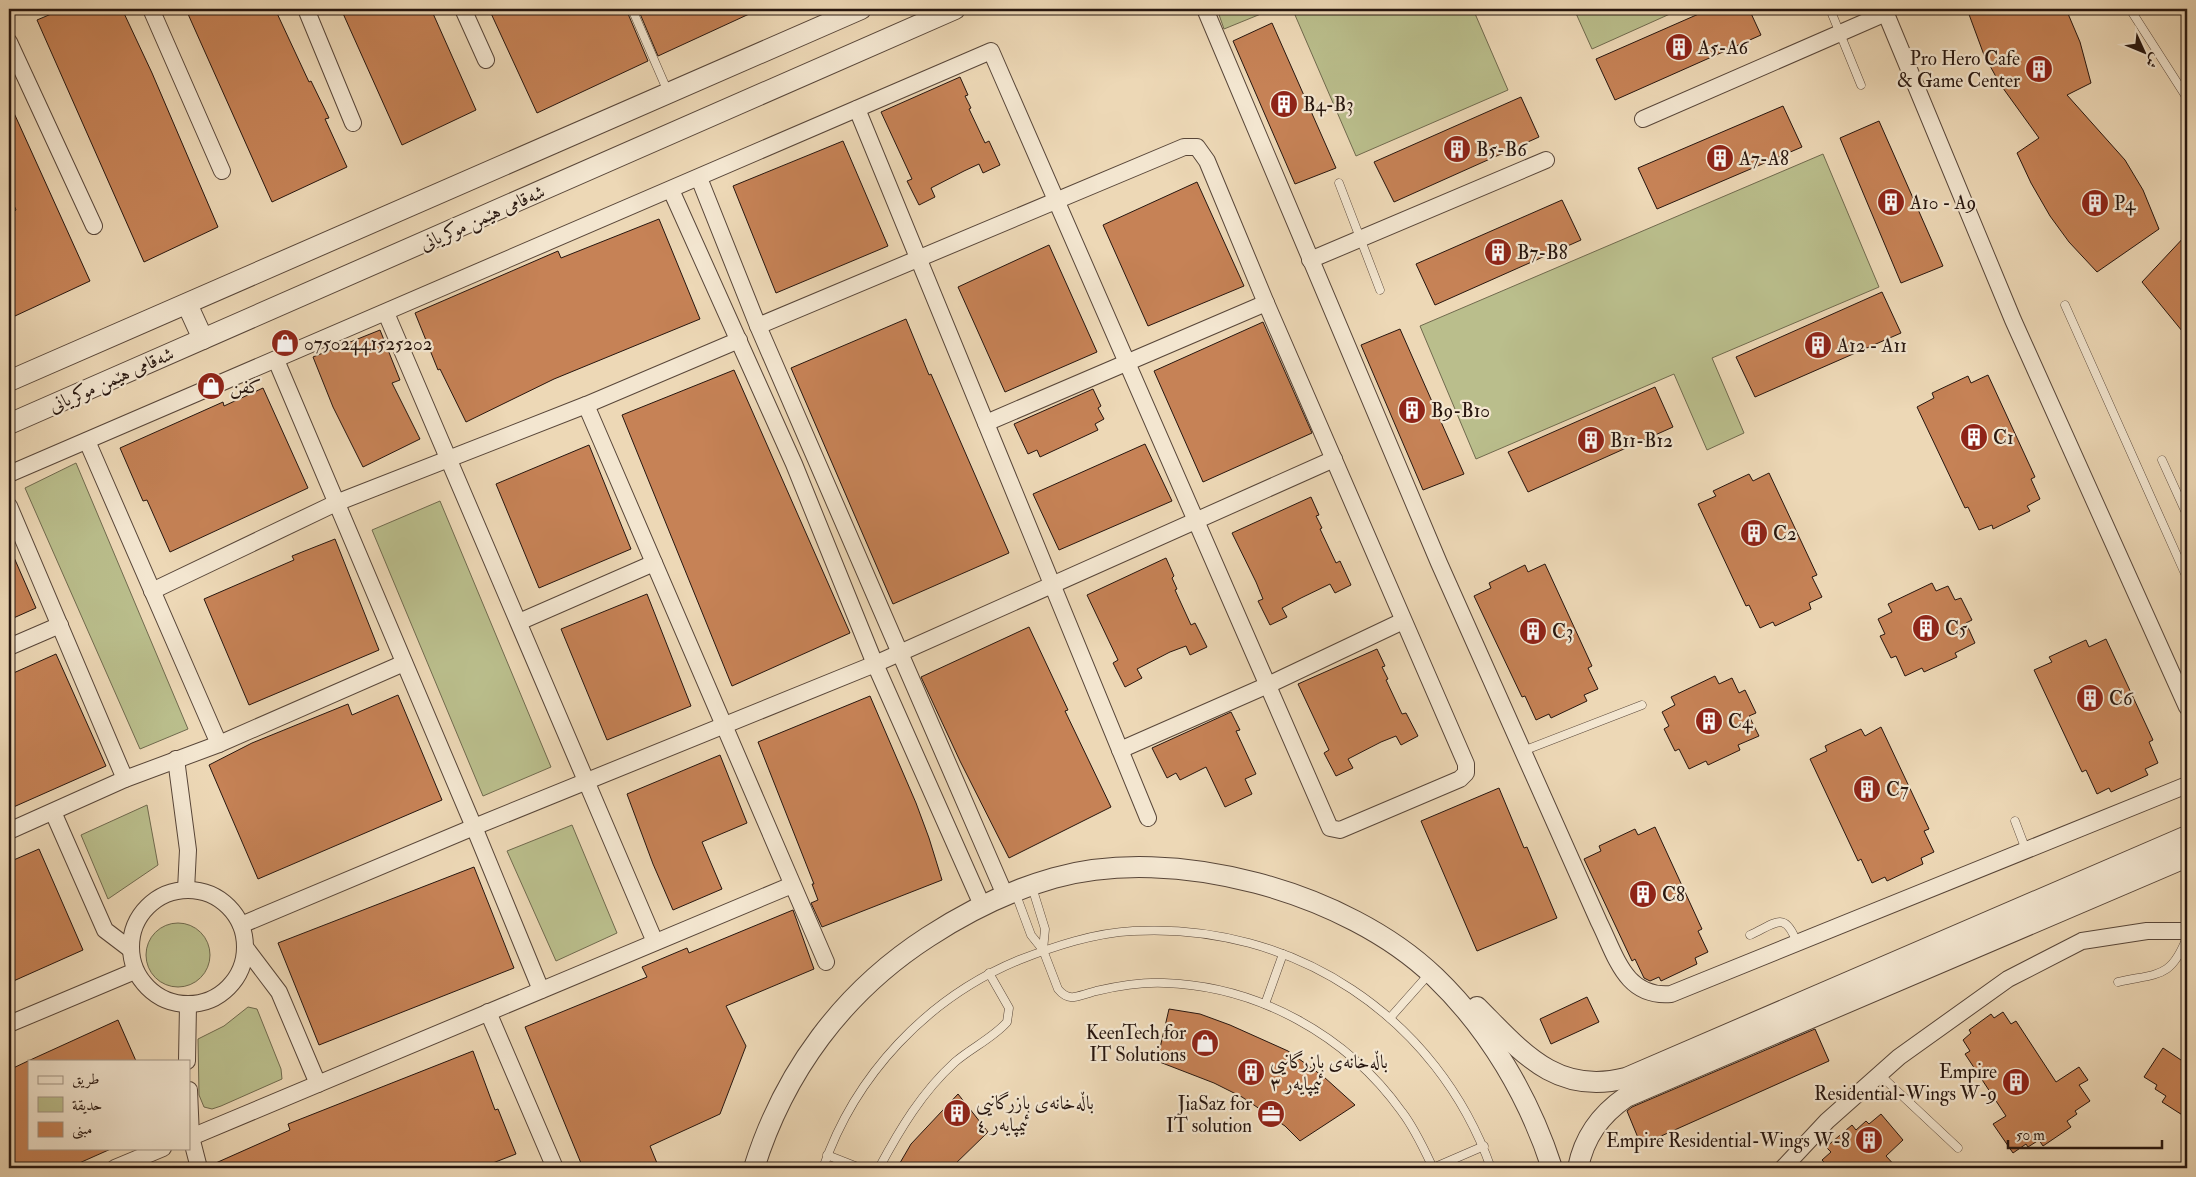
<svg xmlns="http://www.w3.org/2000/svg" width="2196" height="1177" font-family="'IM FELL Double Pica',Amiri,serif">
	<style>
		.green { fill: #babe8c; stroke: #706a4e }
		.building { fill: #c68256; stroke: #27160f }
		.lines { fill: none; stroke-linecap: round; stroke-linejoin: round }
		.service-casing { stroke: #584639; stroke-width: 9 }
		.minor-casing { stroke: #584639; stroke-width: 18 }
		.tertiary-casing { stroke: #584639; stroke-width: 22 }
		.service { stroke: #f3e6d0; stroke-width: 8 }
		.minor { stroke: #f3e6d0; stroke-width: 16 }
		.tertiary { stroke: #f3e6d0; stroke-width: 20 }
		.labels { text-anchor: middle; stroke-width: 4.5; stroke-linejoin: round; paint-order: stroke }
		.poi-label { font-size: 19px; fill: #27160f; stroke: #f3e6d0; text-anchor: start }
		.street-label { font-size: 19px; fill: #27160f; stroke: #f3e6d0 }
	</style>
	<rect width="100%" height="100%" fill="#edd8b6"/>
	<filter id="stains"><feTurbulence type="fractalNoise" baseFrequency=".004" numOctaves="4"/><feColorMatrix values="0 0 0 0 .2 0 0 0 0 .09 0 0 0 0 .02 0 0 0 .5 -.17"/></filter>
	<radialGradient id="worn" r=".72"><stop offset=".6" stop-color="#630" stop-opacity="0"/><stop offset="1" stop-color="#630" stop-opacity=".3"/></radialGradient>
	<g class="green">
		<path d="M1217 9H1273L1224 29Z"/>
		<path d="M1309 9H1473L1508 90 1356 156 1295 15Z"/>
		<path d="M1574 9H1681L1592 49Z"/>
		<path d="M1823 154 1879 287 1712 358 1744 433 1707 450 1674 374 1476 459 1420 326Z"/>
		<path d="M76 463 188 729 140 749 25 488Z"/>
		<path d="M440 501 551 767 483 796 372 530Z"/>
		<path d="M147 805 158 865 108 899 81 835Z"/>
		<path d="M572 825 617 933 556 961 507 851Z"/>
		<circle cx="178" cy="955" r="32"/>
		<path d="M248 1007 257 1009 281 1069 282 1079 221 1106 212 1109 204 1107 199 1095 198 1039 224 1026Z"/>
	</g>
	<g class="building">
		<path d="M63 9H122L152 73 218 227 144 262 37 20Z"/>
		<path d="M199 9H275L309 82 311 81 329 118 325 119 347 167 272 202 188 14Z"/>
		<path d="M341 9H431L476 110 402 145Z"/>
		<path d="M489 9H626L648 61 537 113Z"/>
		<path d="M638 9H760L658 56Z"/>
		<path d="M1710 9H1749L1761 35 1615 100 1596 59Z"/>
		<path d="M1967 9H2066L2080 42 2091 83 2067 95 2125 160 2143 190 2159 229 2097 272 2069 242 2050 216 2031 183 2017 153 2039 138 2000 84 1984 55Z"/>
		<path d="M1272 23 1336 168 1295 184 1233 41Z"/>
		<path d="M960 77 968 95 965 96 971 108 969 109 985 143 989 141 1000 165 983 173 979 164 964 171 931 188 935 197 919 205 907 181 912 179 881 112Z"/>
		<path d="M1521 97 1539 137 1394 202 1374 162Z"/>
		<path d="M9 102 90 281 15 316 9 303V214L16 210 9 194Z"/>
		<path d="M1783 106 1802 147 1657 209 1638 168Z"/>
		<path d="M1879 121 1943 266 1901 283 1840 138Z"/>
		<path d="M843 141 888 246 776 293 733 186Z"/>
		<path d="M1197 182 1244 286 1148 326 1103 225Z"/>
		<path d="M1562 200 1581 240 1435 305 1416 264Z"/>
		<path d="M659 219 700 319 554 379 466 422 440 369 438 370 415 313 558 251 561 258Z"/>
		<path d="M2187 234V337L2142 282Z"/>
		<path d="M1049 245 1097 352 1005 392 958 287Z"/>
		<path d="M1882 292 1901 333 1755 397 1736 357Z"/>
		<path d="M906 319 929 375 931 374 1009 553 893 604 791 368Z"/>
		<path d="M1263 322 1312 433 1203 482 1154 371Z"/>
		<path d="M1400 329 1464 474 1423 490 1361 345Z"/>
		<path d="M380 330 400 380 392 383 420 439 363 467 333 407 313 357Z"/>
		<path d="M734 370 850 633 732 686 622 415Z"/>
		<path d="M1988 375 2035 477 2031 479 2040 499 2027 506 2030 511 1993 529 1992 525 1979 530 1968 507 1965 508 1917 407 1934 398 1932 393 1968 376 1971 383Z"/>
		<path d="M1655 387 1673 427 1528 492 1508 452Z"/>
		<path d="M263 388 308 488 170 552 147 500 143 501 120 448 223 402 224 406Z"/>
		<path d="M1093 389 1101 406 1098 408 1104 419 1095 424 1098 430 1040 457 1037 450 1028 454 1014 424Z"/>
		<path d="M1145 444 1172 501 1059 550 1033 494Z"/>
		<path d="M589 445 631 549 539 588 496 484Z"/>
		<path d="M1769 473 1817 575 1812 577 1822 597 1809 603 1811 609 1775 626 1773 622 1760 628 1749 605 1746 606 1698 504 1716 496 1713 491 1749 474 1753 481Z"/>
		<path d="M1311 497 1319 515 1316 516 1322 528 1320 529 1336 563 1340 561 1351 585 1335 593 1330 584 1301 598 1282 608 1287 617 1270 625 1258 601 1263 599 1256 582 1232 533Z"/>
		<path d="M335 539 379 650 249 705 204 599 294 560 292 556Z"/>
		<path d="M9 546 36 608 9 620Z"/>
		<path d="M1166 558 1174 576 1172 578 1177 589 1175 590 1191 625 1195 623 1207 647 1190 655 1186 646 1170 652 1137 669 1142 678 1125 687 1113 663 1118 660 1087 595Z"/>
		<path d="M1545 564 1592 666 1588 668 1598 689 1584 695 1587 701 1551 718 1549 714 1536 720 1525 696 1522 697 1474 596 1491 588 1489 583 1525 565 1528 572Z"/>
		<path d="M1932 583 1936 591 1948 586 1955 600 1961 598 1972 620 1966 623 1975 643 1955 653 1957 657 1924 672 1922 668 1905 676 1896 656 1891 658 1880 636 1885 634 1878 619 1892 612 1888 604Z"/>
		<path d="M647 594 691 706 607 740 561 629Z"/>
		<path d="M1029 627 1068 710 1065 711 1111 807 1009 858 960 761 921 677Z"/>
		<path d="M2106 639 2153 740 2149 742 2158 763 2145 769 2148 775 2111 792 2109 788 2097 794 2086 770 2082 772 2034 670 2052 662 2049 657 2086 640 2089 647Z"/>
		<path d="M1377 649 1385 666 1382 667 1388 679 1386 680 1402 714 1406 713 1418 736 1401 745 1396 736 1381 742 1348 759 1353 768 1336 776 1324 753 1329 750 1298 684Z"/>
		<path d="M56 654 106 766 9 809V675Z"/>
		<path d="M1715 676 1719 684 1732 678 1739 693 1745 690 1756 713 1749 716 1759 736 1738 745 1740 750 1708 765 1706 761 1689 769 1679 749 1675 751 1664 729 1669 726 1662 712 1675 705 1671 697Z"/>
		<path d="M398 695 442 800 258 879 209 765 252 743 348 704 352 715Z"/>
		<path d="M870 696 916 803 929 838 942 880 822 927 811 903 818 900 812 884H814L758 742Z"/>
		<path d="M1231 712 1240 730 1236 731 1256 774 1245 779 1252 794 1225 807 1206 767 1180 780 1176 773 1167 778 1152 748Z"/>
		<path d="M1881 727 1929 829 1924 831 1934 852 1921 858 1923 864 1887 881 1885 877 1872 883 1861 859 1858 861 1810 759 1827 751 1825 746 1861 729 1865 736Z"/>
		<path d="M720 755 747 823 702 842 722 889 673 910 653 864 627 794Z"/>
		<path d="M1499 788 1524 848 1527 847 1557 918 1477 951 1421 821Z"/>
		<path d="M1655 827 1702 929 1698 931 1708 952 1695 958 1697 964 1661 981 1659 977 1650 981 1644 978 1635 959 1632 961 1584 859 1601 851 1599 846 1635 829 1638 835Z"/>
		<path d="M39 849 83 950 9 983V862Z"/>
		<path d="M474 867 514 968 319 1045 278 943Z"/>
		<path d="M793 910 814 969 726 1006 746 1046 720 1114 650 1146 659 1168H583L525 1027 647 977 642 967 687 948 689 953Z"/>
		<path d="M1587 997 1599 1022 1551 1044 1540 1019Z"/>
		<path d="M1169 1009 1200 1014 1230 1025 1288 1051 1324 1077 1355 1105 1300 1141 1285 1126 1242 1097 1214 1083 1157 1061Z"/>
		<path d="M2003 1012 2011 1024 2016 1021 2056 1082 2079 1067 2088 1080 2079 1085 2090 1101 2075 1111 2077 1114 2067 1121 2071 1127 2043 1146 2039 1140 2028 1147 2026 1144 2013 1153 1993 1124 2006 1116 1965 1054 1970 1051 1963 1040 1971 1033 1969 1030 1991 1014 1994 1018Z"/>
		<path d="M118 1020 136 1061H29V1148H113L68 1168H9V1070L28 1061Z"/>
		<path d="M1815 1029 1829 1061 1641 1145 1627 1111 1632 1107Z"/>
		<path d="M2163 1048 2187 1064V1118L2162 1102 2166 1096 2155 1089 2157 1085 2144 1077Z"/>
		<path d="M473 1051 495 1110 498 1109 516 1154 480 1168H209V1166L290 1130 288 1124Z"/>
		<path d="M958 1094 988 1132 951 1168H897L911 1144Z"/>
		<path d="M1881 1114 1903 1140 1886 1156 1897 1168H1829L1822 1160 1831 1152 1826 1147 1852 1125 1856 1130 1866 1121 1869 1124Z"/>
	</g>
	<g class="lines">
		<g class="service-casing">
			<g id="service">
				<path d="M632 9 668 92"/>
				<path d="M1830 9 1861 85"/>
				<path d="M2130 9 2187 98"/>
				<path d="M1339 183 1380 290"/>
				<path d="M2065 305 2187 578"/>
				<path d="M2162 460 2187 515"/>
				<path d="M1523 751 1642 705"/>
				<path d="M2015 821 2026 850"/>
				<path d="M1032 887 1045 929 1043 950"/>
				<path d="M1015 892 1031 935 1043 950 1058 989C1062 994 1067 998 1074 997 1081 996 1089 993 1096 991 1118 986 1140 982 1164 983 1258 986 1347 1035 1402 1112 1415 1129 1424 1149 1433 1168"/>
				<path d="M1750 935C1776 923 1785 910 1797 943"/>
				<path d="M2118 982C2158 973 2171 979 2187 937"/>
				<path d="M1265 1004 1283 954"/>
				<path d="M1390 1018 1429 974"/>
				<path d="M1879 1074 1958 1148"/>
				<path d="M827 1155 860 1168"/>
				<path d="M823 1168C855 1075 927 998 1019 960 1055 946 1094 933 1133 931 1294 922 1437 1017 1491 1168"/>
				<path d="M879 1168C900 1129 922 1092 955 1062 971 1048 993 1038 1007 1022L1009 1008 989 973"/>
				<path d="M1433 1168 1484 1146"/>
			</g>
		</g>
		<g class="minor-casing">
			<g id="minor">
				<path d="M151 9 222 171"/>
				<path d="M306 9 353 123"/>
				<path d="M463 9 486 60"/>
				<path d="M1205 9 1439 563 1599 922C1616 956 1625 998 1671 994L2187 785"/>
				<path d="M1884 9 2013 320 2187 707"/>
				<path d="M9 42 94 226"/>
				<path d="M857 109 1148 818"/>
				<path d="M1643 119 1886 13"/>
				<path d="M699 178 758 326 1005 895"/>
				<path d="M671 190 794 464 875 664 982 905"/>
				<path d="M1310 260 1546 160"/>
				<path d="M386 313 655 942"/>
				<path d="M276 360 474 827 541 990"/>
				<path d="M586 405 826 962"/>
				<path d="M986 423 1266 303"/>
				<path d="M87 441 219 744"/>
				<path d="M9 474 991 51 1330 828 1340 830 1460 779 1466 773V764L1266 303 1207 161 1197 147H1184L758 326"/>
				<path d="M9 506 125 779"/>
				<path d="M152 591 336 503 586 405 739 340"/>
				<path d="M519 622 654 563"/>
				<path d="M9 647 60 625"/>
				<path d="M1120 750 1268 685 1403 621"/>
				<path d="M176 759 188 850 186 890"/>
				<path d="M53 812 105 930 130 949"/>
				<path d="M9 831 125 779 219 744 404 663"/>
				<circle cx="188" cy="947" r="57"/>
				<path d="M241 925 474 827 875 664 1334 459"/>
				<path d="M245 947 279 992 318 1084"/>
				<path d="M488 1012 555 1168"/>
				<path d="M9 1024 135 971"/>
				<path d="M187 1061 188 1005"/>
				<path d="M189 1090 191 1137 199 1168"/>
				<path d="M189 1138 792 885"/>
				<path d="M115 1168 163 1148"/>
				<path d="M1783 1168 1827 1121 1899 1057 2008 979 2082 941 2147 931H2187"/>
			</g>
		</g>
		<g class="tertiary-casing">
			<g id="tertiary">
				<path d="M187 304 203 339"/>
				<path d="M9 381 861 9"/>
				<path d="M9 424 955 9"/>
				<path d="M1477 1007C1521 1051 1556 1096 1626 1078L2187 836"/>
				<path d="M754 1168C784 1072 843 992 928 937 968 911 1008 891 1054 878 1173 844 1347 892 1435 977 1489 1029 1529 1097 1552 1168"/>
				<path d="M1578 1168C1584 1137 1600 1115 1626 1097L2187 857"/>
			</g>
		</g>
		<use href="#service" class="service"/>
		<use href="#minor" class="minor"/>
		<use href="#tertiary" class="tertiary"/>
	</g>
	<defs>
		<g id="building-disc" transform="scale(1.4375)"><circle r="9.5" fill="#8f2418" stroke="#f3e6d0"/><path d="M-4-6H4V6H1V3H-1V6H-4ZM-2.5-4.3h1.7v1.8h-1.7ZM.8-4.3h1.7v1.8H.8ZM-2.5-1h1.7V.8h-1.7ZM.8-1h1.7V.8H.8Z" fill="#fff"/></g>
		<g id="shop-disc" transform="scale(1.4375)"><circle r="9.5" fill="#8f2418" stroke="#f3e6d0"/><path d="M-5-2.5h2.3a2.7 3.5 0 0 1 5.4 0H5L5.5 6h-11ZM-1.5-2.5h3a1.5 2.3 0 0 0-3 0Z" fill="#fff"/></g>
		<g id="office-disc" transform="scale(1.4375)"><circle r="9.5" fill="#8f2418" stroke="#f3e6d0"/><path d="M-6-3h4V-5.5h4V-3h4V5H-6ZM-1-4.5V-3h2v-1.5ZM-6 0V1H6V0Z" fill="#fff"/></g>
	</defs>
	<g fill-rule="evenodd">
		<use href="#building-disc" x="1679" y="47"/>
		<use href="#building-disc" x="2039" y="69"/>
		<use href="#building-disc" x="1284" y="104"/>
		<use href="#building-disc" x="1457" y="149"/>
		<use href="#building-disc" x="1720" y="158"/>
		<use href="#building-disc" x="1891" y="202"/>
		<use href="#building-disc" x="2095" y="203"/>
		<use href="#building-disc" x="1498" y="252"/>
		<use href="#shop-disc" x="285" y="343"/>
		<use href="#building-disc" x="1818" y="345"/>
		<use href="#shop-disc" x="211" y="386"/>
		<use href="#building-disc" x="1412" y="410"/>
		<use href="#building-disc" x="1974" y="437"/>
		<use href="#building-disc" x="1591" y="440"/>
		<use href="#building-disc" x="1754" y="533"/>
		<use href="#building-disc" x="1926" y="628"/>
		<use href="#building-disc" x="1533" y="631"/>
		<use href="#building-disc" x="2090" y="698"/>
		<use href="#building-disc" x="1709" y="721"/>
		<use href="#building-disc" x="1867" y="789"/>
		<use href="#building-disc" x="1643" y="894"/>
		<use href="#shop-disc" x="1205" y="1043"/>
		<use href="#building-disc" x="1251" y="1072"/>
		<use href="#building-disc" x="2016" y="1082"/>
		<use href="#building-disc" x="957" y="1113"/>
		<use href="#office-disc" x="1271" y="1114"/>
		<use href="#building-disc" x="1869" y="1140"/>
	</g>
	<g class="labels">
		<g class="poi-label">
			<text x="1698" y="54">A5-A6</text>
			<text x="2020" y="65" text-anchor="end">Pro Hero Cafe<tspan x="2020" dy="22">&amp; Game Center</tspan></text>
			<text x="1303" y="111">B4-B3</text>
			<text x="1476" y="156">B5-B6</text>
			<text x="1739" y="165">A7-A8</text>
			<text x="1910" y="209">A10 - A9</text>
			<text x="2114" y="210">P4</text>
			<text x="1517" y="259">B7-B8</text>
			<text x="304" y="350">07502441525202</text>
			<text x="1837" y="352">A12 - A11</text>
			<text x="230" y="393">كفن</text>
			<text x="1431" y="417">B9-B10</text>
			<text x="1993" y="444">C1</text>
			<text x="1610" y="447">B11-B12</text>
			<text x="1773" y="540">C2</text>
			<text x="1945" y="635">C5</text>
			<text x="1552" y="638">C3</text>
			<text x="2109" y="705">C6</text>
			<text x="1728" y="728">C4</text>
			<text x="1886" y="796">C7</text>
			<text x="1662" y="901">C8</text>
			<text x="1186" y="1039" text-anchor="end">KeenTech for<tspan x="1186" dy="22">IT Solutions</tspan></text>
			<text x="1270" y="1068">باڵەخانەی بازرگانیی<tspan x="1270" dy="22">ئیمپایەر ٣</tspan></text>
			<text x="1997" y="1078" text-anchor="end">Empire<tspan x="1997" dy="22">Residential-Wings W-9</tspan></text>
			<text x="976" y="1109">باڵەخانەی بازرگانیی<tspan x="976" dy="22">ئیمپایەر ٤</tspan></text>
			<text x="1252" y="1110" text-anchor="end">JiaSaz for<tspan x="1252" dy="22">IT solution</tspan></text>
			<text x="1850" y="1147" text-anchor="end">Empire Residential-Wings W-8</text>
		</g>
		<g class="street-label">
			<text transform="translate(482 217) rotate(-24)" y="7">شەقامی هێمن موکریانی</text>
			<text transform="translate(111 379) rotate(-24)" y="7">شەقامی هێمن موکریانی</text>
		</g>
	</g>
	<rect width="2196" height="1177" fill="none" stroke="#edd8b6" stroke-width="30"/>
	<rect x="10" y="10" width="2176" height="1157" fill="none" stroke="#27160f" stroke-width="2.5"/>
	<rect x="15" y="15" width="2166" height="1147" fill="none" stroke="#27160f"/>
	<rect x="28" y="1060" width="162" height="90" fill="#f3e6d0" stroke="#a19383"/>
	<rect x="38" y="1076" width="25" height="8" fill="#f3e6d0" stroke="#a19383"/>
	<text x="72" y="1084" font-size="15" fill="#27160f">طريق</text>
	<rect x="38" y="1097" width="25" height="15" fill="#babe8c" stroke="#a19383"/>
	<text x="72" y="1110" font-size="15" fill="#27160f">حديقة</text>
	<rect x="38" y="1122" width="25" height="15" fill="#c68256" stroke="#a19383"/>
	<text x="72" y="1134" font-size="15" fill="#27160f">مبنى</text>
	<g transform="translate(2144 52) rotate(134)" stroke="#f3e6d0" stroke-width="4" paint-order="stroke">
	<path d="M0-4L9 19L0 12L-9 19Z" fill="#27160f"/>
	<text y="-8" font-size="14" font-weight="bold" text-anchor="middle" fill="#27160f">ش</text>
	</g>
	<path d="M2008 1140v8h154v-8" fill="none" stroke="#27160f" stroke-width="2.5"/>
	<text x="2016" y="1140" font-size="15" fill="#27160f" stroke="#f3e6d0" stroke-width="4" paint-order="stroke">50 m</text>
	<rect width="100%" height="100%" filter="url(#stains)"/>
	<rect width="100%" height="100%" fill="url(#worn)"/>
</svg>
